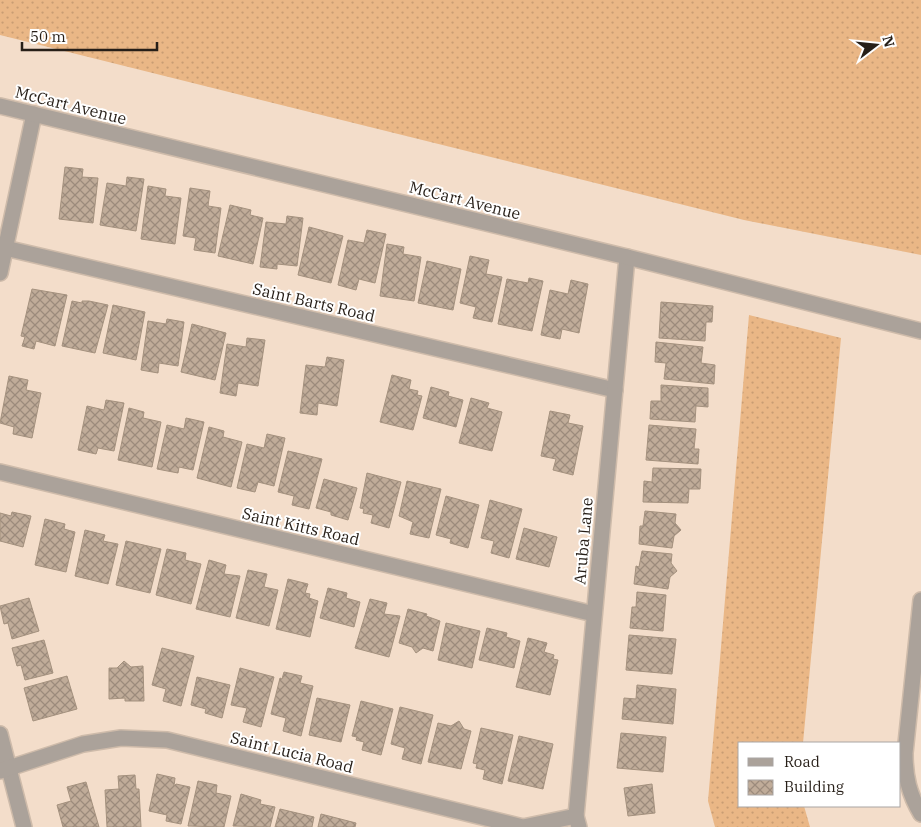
<svg xmlns="http://www.w3.org/2000/svg" width="921" height="827" font-family="'IBM Plex Serif',serif">
	<style>
		.grass { fill: url(#grass-dots) }
		.building { fill: url(#building-cross-hatch); stroke: #a4917e }
		.lines { fill: none; stroke-linecap: round; stroke-linejoin: round }
		.minor-casing { stroke: #cebbaa; stroke-width: 18 }
		.tertiary-casing { stroke: #cebbaa; stroke-width: 18 }
		.minor { stroke: #aba29a; stroke-width: 15 }
		.tertiary { stroke: #aba29a; stroke-width: 15 }
		.labels { text-anchor: middle; stroke-width: 4; stroke-linejoin: round; paint-order: stroke }
		.street-label { font-size: 16px; fill: #271f18; stroke: #fff }
	</style>
	<defs>
		<pattern id="grass-dots" width="8" height="8" patternUnits="userSpaceOnUse" patternTransform="scale(1.25)"><rect width="8" height="8" fill="#eab786"/><path d="M2 2h.1M6 6h.1" fill="none" stroke="#c99d73" stroke-width="1.8" stroke-linecap="round"/></pattern>
		<pattern id="building-cross-hatch" width="8" height="8" patternUnits="userSpaceOnUse" patternTransform="scale(1.25)"><rect width="8" height="8" fill="#c0ac99"/><path d="M0 0l8 8M0 8l8-8" fill="none" stroke="#9c8b7c"/></pattern>
	</defs>
	<rect width="100%" height="100%" fill="#f3ddca"/>
	<g class="grass">
		<path d="M0 0H921V255L744 220 0 35Z"/>
		<path d="M749 315 841 338 803 743H740V806H804L810 827H715L708 801Z"/>
	</g>
	<g class="building">
		<path d="M65 167 83 169 82 177 98 178 93 223 59 219Z"/>
		<path d="M127 177 144 179 136 231 100 225 107 183 126 186Z"/>
		<path d="M148 186 166 189 165 196 181 198 175 244 141 239Z"/>
		<path d="M190 188 210 191 208 206 221 208 215 253 194 250 196 238 183 236Z"/>
		<path d="M230 205 251 210 250 215 263 218 253 264 218 256Z"/>
		<path d="M287 216 303 218 297 266 277 264V269L260 267 266 222 286 224Z"/>
		<path d="M309 227 343 236 331 283 298 275Z"/>
		<path d="M367 230 386 234 375 283 359 279 356 290 338 285 348 240 364 243Z"/>
		<path d="M387 244 404 247 403 254 421 257 414 301 380 296Z"/>
		<path d="M470 256 489 260 486 274 502 277 492 322 473 318 476 307 460 303Z"/>
		<path d="M427 261 461 269 453 310 418 303Z"/>
		<path d="M529 278 543 281 532 331 498 324 507 279 528 283Z"/>
		<path d="M571 280 588 284 579 333 562 329 560 339 541 335 550 290 568 294Z"/>
		<path d="M32 289 67 295 55 346 36 341 34 349 22 346 25 337 21 336Z"/>
		<path d="M72 301 82 303V301H89L108 305 95 353 62 346Z"/>
		<path d="M661 302 713 306 712 322H706L705 341 659 338Z"/>
		<path d="M113 305 145 312 136 360 103 353Z"/>
		<path d="M167 319 184 322 178 366 159 363 158 373 141 370 148 321 166 324Z"/>
		<path d="M192 324 226 333 215 380 181 372Z"/>
		<path d="M247 338 265 340 258 386 238 383 236 396 220 393 227 344 246 347Z"/>
		<path d="M656 342 703 347 701 363 715 365 714 384 664 379 666 363 655 362Z"/>
		<path d="M327 357 344 360 337 406 318 403 317 415 300 413 306 365 325 367Z"/>
		<path d="M392 375 411 380 409 389 418 391 417 395 422 396 413 430 380 422Z"/>
		<path d="M9 376 28 380 26 390 41 393 32 438 13 434 14 427 0 423Z"/>
		<path d="M661 385 708 388V407L696 406 695 422 650 419 651 401H661Z"/>
		<path d="M431 387 449 392 448 396 463 400 456 427 423 418Z"/>
		<path d="M471 398 489 403 487 408 502 412 492 451 459 443Z"/>
		<path d="M106 400 124 403 114 451 98 448 96 454 78 450 87 406 104 410Z"/>
		<path d="M129 408 144 412 143 418 161 422 152 467 118 460Z"/>
		<path d="M550 411 570 415 568 423 583 426 573 475 553 470 556 459 541 456Z"/>
		<path d="M186 418 204 422 193 470 179 467 178 473 157 469 167 425 184 429Z"/>
		<path d="M649 425 696 429 694 449H699L698 464 646 460Z"/>
		<path d="M209 427 224 431 223 437 242 442 231 487 197 478Z"/>
		<path d="M267 434 285 438 274 486 258 482 255 492 237 488 247 444 264 448Z"/>
		<path d="M288 451 322 459 309 509 292 505 294 496 278 492Z"/>
		<path d="M653 468 701 469 700 489H689L688 503 643 502 644 481 652 482Z"/>
		<path d="M367 473 401 482 389 528 371 523 373 515 363 513 364 509 360 508Z"/>
		<path d="M324 479 357 488 348 520 331 515V512L316 508Z"/>
		<path d="M407 481 441 489 429 538 410 534 413 522 399 516Z"/>
		<path d="M446 496 479 505 468 548 450 543 451 539 436 535Z"/>
		<path d="M490 500 522 509 509 558 491 553 494 541 481 538Z"/>
		<path d="M645 511 676 514 675 523 681 530 674 536 672 548 639 544 640 526H643Z"/>
		<path d="M12 512 31 516 23 547 0 541V513L11 516Z"/>
		<path d="M45 519 65 524 64 529 75 532 66 572 35 565Z"/>
		<path d="M524 528 557 537 549 567 516 559Z"/>
		<path d="M85 530 105 535 103 541 118 544 108 584 75 576Z"/>
		<path d="M126 541 161 549 150 593 116 585Z"/>
		<path d="M167 549 186 553 185 560 201 564 191 604 156 595Z"/>
		<path d="M642 551 672 554 671 563 677 571 670 577 668 589 634 584 636 566 639 567Z"/>
		<path d="M209 560 226 565 224 574 240 576 230 617 196 609Z"/>
		<path d="M248 570 267 574 264 587 278 590 269 626 236 618Z"/>
		<path d="M288 579 308 584 305 593 310 594 309 598 318 601 310 637 276 629Z"/>
		<path d="M328 588 347 593 346 598 360 602 354 627 320 618Z"/>
		<path d="M637 592 666 595 663 631 630 628 632 607H636Z"/>
		<path d="M29 598 39 631 12 639 8 623 4 624 0 606Z"/>
		<path d="M370 599 387 603 384 614 400 616 389 657 355 648Z"/>
		<path d="M408 609 427 614 426 616 440 621 433 651 423 648 416 653 412 647 399 643Z"/>
		<path d="M446 623 480 631 472 668 438 660Z"/>
		<path d="M487 628 507 633 506 637 520 641 514 668 479 660Z"/>
		<path d="M629 635 676 639 672 674 626 670Z"/>
		<path d="M528 638 547 643 544 652 554 655 553 659 558 660 550 695 516 687Z"/>
		<path d="M44 640 53 673 25 680 21 665 17 666 12 648Z"/>
		<path d="M162 648 194 656 181 706 163 701 166 689 152 685Z"/>
		<path d="M124 661 131 667 143 666 144 701H125V698L109 699V668H117Z"/>
		<path d="M240 668 274 677 261 727 243 722 247 708 231 705Z"/>
		<path d="M284 672 302 676 300 683 313 686 301 736 283 731 286 718 271 714 280 678 282 679Z"/>
		<path d="M67 676 77 709 33 721 24 688Z"/>
		<path d="M197 677 230 685 222 718 205 713 206 709 191 705Z"/>
		<path d="M637 685 676 689 673 724 622 719 624 698 636 699Z"/>
		<path d="M317 698 350 705 341 742 309 735Z"/>
		<path d="M361 701 393 709 381 755 362 750 364 742 356 740 357 737 352 736Z"/>
		<path d="M400 707 433 715 421 764 402 759 405 748 391 744Z"/>
		<path d="M459 721 464 729 471 731 461 769 428 762 438 723 451 726Z"/>
		<path d="M481 728 513 735 502 784 483 779 485 770 476 768 477 764 473 763Z"/>
		<path d="M621 733 666 737 663 772 617 768Z"/>
		<path d="M519 736 553 744 543 789 508 781Z"/>
		<path d="M157 774 175 778 174 786 176 784 190 787 181 824 166 821 167 815 149 811Z"/>
		<path d="M135 775 136 789H139L141 827H107L105 790 119 789 118 776Z"/>
		<path d="M198 781 217 785 216 793 231 796 224 827 188 826Z"/>
		<path d="M86 782 99 827H63L57 805 71 801 67 787Z"/>
		<path d="M652 784 655 813 628 816 624 788Z"/>
		<path d="M241 794 261 800 260 804 275 807 270 827 233 826Z"/>
		<path d="M280 809 314 817 312 827H275Z"/>
		<path d="M321 814 356 823 355 827H318Z"/>
	</g>
	<g class="lines">
		<g class="minor-casing">
			<g id="minor">
				<path d="M5 248 615 390"/>
				<path d="M0 273 34 114"/>
				<path d="M0 472 594 614"/>
				<path d="M921 600 905 753C905 777 909 794 921 814"/>
				<path d="M0 734 24 827"/>
				<path d="M0 771 83 744 121 738 167 740 523 827 576 816"/>
				<path d="M579 827 576 816 627 257"/>
			</g>
		</g>
		<g class="tertiary-casing">
			<path id="tertiary" d="M0 106 627 257 921 331"/>
		</g>
		<use href="#minor" class="minor"/>
		<use href="#tertiary" class="tertiary"/>
	</g>
	<g class="labels">
		<g class="street-label">
			<text transform="translate(71 105) rotate(14)" y="6">McCart Avenue</text>
			<text transform="translate(465 200) rotate(14)" y="6">McCart Avenue</text>
			<text transform="translate(314 302) rotate(13)" y="6">Saint Barts Road</text>
			<text transform="translate(301 526) rotate(13)" y="6">Saint Kitts Road</text>
			<text transform="translate(583 541) rotate(-85)" y="6">Aruba Lane</text>
			<text transform="translate(292 752) rotate(14)" y="6">Saint Lucia Road</text>
		</g>
	</g>
	<rect x="738" y="742" width="162" height="65" fill="#ffffff" stroke="#a9a5a3"/>
	<rect x="748" y="758" width="25" height="8" fill="#aba29a" stroke="#a9a5a3"/>
	<text x="784" y="767" font-size="15" fill="#271f18">Road</text>
	<rect x="748" y="780" width="25" height="15" fill="url(#building-cross-hatch)" stroke="#a9a5a3"/>
	<text x="784" y="792" font-size="15" fill="#271f18">Building</text>
	<g transform="translate(876 45) rotate(74)" stroke="#ffffff" stroke-width="4" paint-order="stroke">
	<path d="M0-4L9 19L0 12L-9 19Z" fill="#271f18"/>
	<text y="-8" font-size="14" font-weight="bold" text-anchor="middle" fill="#271f18">N</text>
	</g>
	<path d="M22 42v8h135v-8" fill="none" stroke="#271f18" stroke-width="2.5"/>
	<text x="30" y="42" font-size="15" fill="#271f18" stroke="#ffffff" stroke-width="4" paint-order="stroke">50 m</text>
</svg>
